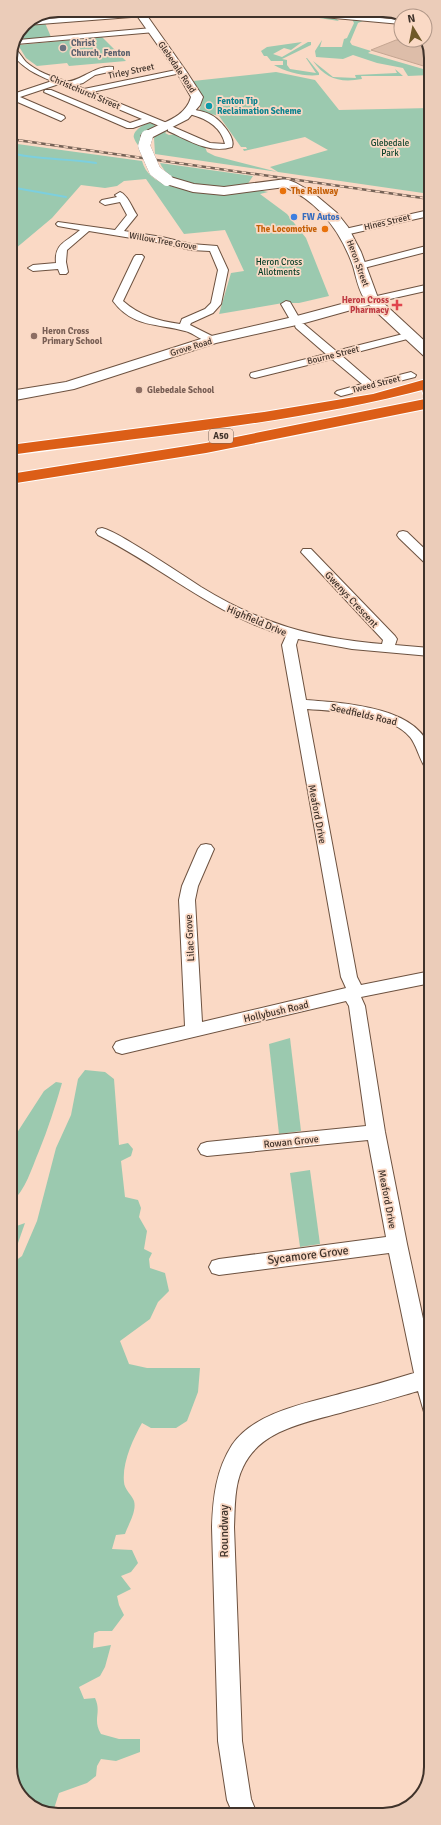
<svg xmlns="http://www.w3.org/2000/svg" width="441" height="1825" font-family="Signika,sans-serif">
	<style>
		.green { fill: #9bc9af }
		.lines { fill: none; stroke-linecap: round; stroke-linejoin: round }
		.stream { stroke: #7ccfde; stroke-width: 2 }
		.building { fill: #ddbda9; stroke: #c5a692 }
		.street-casing { stroke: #6d5240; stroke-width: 2 }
		.secondary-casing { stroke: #6d5240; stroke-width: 2 }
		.primary-casing { stroke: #fff; stroke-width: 2 }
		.highway-casing { stroke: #fff; stroke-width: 2 }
		.street { fill: #fff; fill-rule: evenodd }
		.secondary { fill: #fff; fill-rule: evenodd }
		.primary { fill: #ea9e74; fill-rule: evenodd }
		.highway { fill: #dc5e17; fill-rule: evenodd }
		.rail-casing { stroke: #766357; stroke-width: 2.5 }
		.rail { stroke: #fad9c5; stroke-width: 1.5; stroke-dasharray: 4.5; stroke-linecap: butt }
		.secondary-bridge-casing { stroke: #6d5240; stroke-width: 12; stroke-linecap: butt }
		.secondary-bridge { stroke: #fff; stroke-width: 12 }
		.worship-dot { fill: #6b7280; stroke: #fad9c5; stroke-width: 1.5 }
		.culture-dot { fill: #0f9aa8; stroke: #fad9c5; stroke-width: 1.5 }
		.food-dot { fill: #e8710a; stroke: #fad9c5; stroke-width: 1.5 }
		.shop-dot { fill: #3f7fe0; stroke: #fad9c5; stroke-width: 1.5 }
		.health-dot { fill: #e0444e; stroke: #fad9c5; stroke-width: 1.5 }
		.education-dot { fill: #8d6e63; stroke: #fad9c5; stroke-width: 1.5 }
		.labels { text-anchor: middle; stroke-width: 3.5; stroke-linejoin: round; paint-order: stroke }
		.far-worship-label { font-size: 9px; font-weight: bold; fill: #5b616d; stroke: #fad9c5; text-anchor: start }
		.far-street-label { font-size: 9px; fill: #3f322a; stroke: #fad9c5 }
		.far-culture-label { font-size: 9px; font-weight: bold; fill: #0d838f; stroke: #fad9c5; text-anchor: start }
		.far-park-label { font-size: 9px; fill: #063d26; stroke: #fad9c5 }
		.far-food-label { font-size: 9px; font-weight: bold; fill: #c56008; stroke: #fad9c5; text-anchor: start }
		.far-shop-label { font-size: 9px; font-weight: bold; fill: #366cbe; stroke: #fad9c5; text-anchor: start }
		.far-health-label { font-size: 9px; font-weight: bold; fill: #be3a42; stroke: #fad9c5; text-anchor: end }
		.far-education-label { font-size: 9px; font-weight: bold; fill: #785e54; stroke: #fad9c5; text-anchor: start }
		.shield { fill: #fad9c5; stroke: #776458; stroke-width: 1 }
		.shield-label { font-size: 9px; font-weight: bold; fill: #3f322a }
		.street-label { font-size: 10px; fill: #3f322a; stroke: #fad9c5 }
		.near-street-label { font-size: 12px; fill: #3f322a; stroke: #fad9c5 }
		.rim { fill: none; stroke: #3f322a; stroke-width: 2 }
	</style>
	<rect width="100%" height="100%" fill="#fad9c5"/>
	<g class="green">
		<path d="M277 12 287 15 334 17 339 21 319 18 273 17 270 13Z"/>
		<path d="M352 19 363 21 358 23 350 42 352 45 371 51 368 53 430 71V75L408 76 403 68 377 63 353 55 343 59 316 57 315 51 322 40 320 47H342L344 39 347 38 354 23Z"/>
		<path d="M45 23 51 37 17 40 24 25Z"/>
		<path d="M102 37 126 61 69 66 67 63 37 66 26 58 18 45Z"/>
		<path d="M302 42 291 50 284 48 273 54 282 57 308 42H311V45L282 59 287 60V65L290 69 316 73 306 58H307L319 73V75C305 77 286 72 274 65H283V61H271L267 56H264L261 51 267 47Z"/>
		<path d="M313 61 333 77 356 78 355 75 397 73 395 69 403 76H361L362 79C340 83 326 79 313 61Z"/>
		<path d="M276 72 315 80 339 110 430 108V194L155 154 154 138 158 133 168 131 165 133 169 135 176 134 205 147 207 152 215 156 278 172 270 167 328 150 305 137 244 151 243 149H247L246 147H241L219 116 199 111C204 98 201 92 193 81Z"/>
		<path d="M149 123 154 124 155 126 141 150C139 146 135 142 134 138 132 131 144 124 149 123Z"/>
		<path d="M10 143 142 161C152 200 228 190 259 190L268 192 260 194 287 214 306 238 329 296 299 303H283L219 314 231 273 244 271 225 230 184 234 146 179 124 181 117 186 105 188 81 185 52 218 15 249 10 258Z"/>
		<path d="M160 163 253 176 247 185C222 188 172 191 160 163Z"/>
		<path d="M290 1038 301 1131 279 1134 269 1044Z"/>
		<path d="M85 1070 105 1072 114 1079 119 1145 128 1143 133 1149 131 1156 121 1161 125 1197 138 1200 141 1208 139 1217 147 1231 144 1249 152 1253 149 1259 150 1268 165 1273 169 1291 158 1302 150 1319 120 1341 129 1364 147 1368H200L198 1392 187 1421 176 1428H151L142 1423C133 1439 122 1463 124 1482 124 1489 132 1495 134 1501 137 1511 128 1525 125 1534L116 1535 112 1549 132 1550 138 1563 131 1572 121 1576 131 1589 117 1596 119 1605 124 1615 112 1631H99L94 1633 93 1648 111 1645 105 1667 100 1676 79 1687 84 1699 95 1698C102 1713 92 1719 101 1734L119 1739H140V1752L116 1761 101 1759 97 1766 96 1776 87 1783 59 1793 53 1812 55 1815H52L24 1801 11 1776V1264L22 1256 37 1221 56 1148 71 1115 78 1079Z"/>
		<path d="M56 1082 62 1083C55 1107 48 1129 39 1151 31 1170 26 1189 11 1203V1142L44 1091Z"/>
		<path d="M310 1170 320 1244 300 1247 290 1173Z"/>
		<path d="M25 1223 11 1263V1228Z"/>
	</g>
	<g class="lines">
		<g class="stream">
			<path d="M10 153C38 160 67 158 96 163"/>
			<path d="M10 187 66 197"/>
		</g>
	</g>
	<path class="building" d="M396 40H420L427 42 430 49V68L371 50Z"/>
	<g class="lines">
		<g class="street-casing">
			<g id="street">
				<path d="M295 10 401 20V24L312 16Z"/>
				<path d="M141 12 145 14 144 16 27 25 24 24 33 20Z"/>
				<path d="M152 28 156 30 155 32 16 44 18 40Z"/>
				<path d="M14 48C19 51 22 58 26 62 36 71 53 78 66 81 77 84 96 64 113 67V71L95 75 83 83 75 85 84 89 181 69 185 71 181 73 92 92 167 123 168 125 164 128 150 122 133 128H127L44 92 45 90H51L130 123 142 119 59 84 20 97 64 116 65 118 61 121 13 100H10V95L52 81C35 74 23 68 12 54Z"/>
				<path d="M192 109C199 111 207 112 213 116 221 121 236 138 232 147 209 154 188 140 168 131V127L171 126 210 143 225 144C221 126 205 118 189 114V110Z"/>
				<path d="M120 192C128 195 132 208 137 215L124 231 162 237 191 244 217 246 228 270 221 304 213 313 191 323 190 325 216 338 217 340 216 342C205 345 195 333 185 331 157 323 133 328 113 301L134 257 136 255H142L144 257 123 301C140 316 158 321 180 324L182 319 205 309 211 303 218 270 210 251 191 250 162 243 89 231 67 250 66 262 68 272 66 274H60L58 269 33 271 28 268 33 265 56 263C54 243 67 242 80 230L58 226 56 224 58 222 115 230 127 215 120 202 105 205 100 202 102 200 117 197 115 195Z"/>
				<path d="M429 210V216L345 235 340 232 345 229Z"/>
				<path d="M430 245V251L360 269 355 266 357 264Z"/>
				<path d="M430 284V290L372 303 367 300 368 298Z"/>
				<path d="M286 301 290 302 301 321 300 323 304 324 336 351 411 332 415 333 416 335 415 337 342 356 372 382 411 372 416 375 415 377 341 396 335 393 337 391 362 384 332 359 255 378 251 377 250 375 251 373 326 354 296 328 295 326 296 324 292 323 281 304Z"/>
				<path d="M102 528C113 531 123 538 132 543 156 557 178 572 201 587 261 624 313 638 382 644L383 640 301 552 303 549H311L395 636 397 639 395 645 430 648V656L352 649 298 639 296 645 306 700C347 703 441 708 430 769L425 767C419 758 417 746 410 737 390 713 336 711 307 709L357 977 361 985 431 971V983L361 997 365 1006 385 1132 407 1244 431 1356V1415L424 1412 418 1391C394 1398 371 1405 347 1411 310 1422 261 1428 243 1467 234 1485 235 1508 234 1527L242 1741 251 1799 257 1814H233L227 1800 218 1741 212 1527C213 1498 216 1470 232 1445 254 1412 308 1403 343 1393 367 1387 391 1380 414 1373L389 1253 219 1275 212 1273 209 1267 212 1261 219 1259 386 1237 368 1140 207 1156 201 1154 198 1149 201 1144 207 1142 366 1126 349 1006 346 1001 122 1054 116 1052 113 1047 116 1042 122 1040 185 1026 179 900 182 886 198 849 201 845 206 844 211 845 214 849 198 886 195 900 202 1022 346 988 341 977 282 645 286 636C216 616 162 567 98 535L96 532 98 529Z"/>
				<path d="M403 531 407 532 430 554V565L426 564 399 538 397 535 399 532Z"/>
			</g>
		</g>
		<g class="secondary-casing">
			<g id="secondary">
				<path d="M133 10H143L186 71 203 97 200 105 188 119 147 140 141 136 143 133C161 122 185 119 191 97L176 71Z"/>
				<path d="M167 176 194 184 224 187 286 179 296 183 312 192 337 213 348 227 361 252 378 298 430 346V358L425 357 369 305 301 324 216 343 74 389 10 401V391L66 382 207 337 293 317 364 298C358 289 356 276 353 266 341 232 319 202 285 187L224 195 193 192 163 183 161 180 163 177Z"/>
			</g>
		</g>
		<g class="primary-casing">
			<path id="primary" d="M430 378V400L425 398 421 388 425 380Z"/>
		</g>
		<g class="highway-casing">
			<g id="highway">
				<path d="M430 378V388C293 424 151 436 10 455V445L264 412 373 394Z"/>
				<path d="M430 398V408L206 453 10 484V474L206 443Z"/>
			</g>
		</g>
		<use href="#street" class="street"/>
		<use href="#secondary" class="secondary"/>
		<use href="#primary" class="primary"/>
		<use href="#highway" class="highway"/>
		<g class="rail-casing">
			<path id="rail" d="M10 139 430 199"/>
		</g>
		<use href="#rail" class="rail"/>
		<g class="secondary-bridge-casing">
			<path id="secondary-bridge" d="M147 136 144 146 155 171 167 180"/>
		</g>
		<use href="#secondary-bridge" class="secondary-bridge"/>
	</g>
	<circle class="worship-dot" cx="63" cy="48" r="4"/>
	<circle class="culture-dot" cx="209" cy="106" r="4"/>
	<g class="food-dot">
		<circle cx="283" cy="191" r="4"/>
		<circle cx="325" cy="229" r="4"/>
	</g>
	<circle class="shop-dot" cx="294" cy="217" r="4"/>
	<path class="health-dot" d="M395 299h4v4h4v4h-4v4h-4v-4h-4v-4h4z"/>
	<g class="education-dot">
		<circle cx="34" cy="336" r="4"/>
		<circle cx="139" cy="390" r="4"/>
	</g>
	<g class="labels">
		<g class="far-worship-label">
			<text x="71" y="46">Christ<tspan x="71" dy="10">Church, Fenton</tspan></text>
		</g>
		<g class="far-street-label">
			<text transform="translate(177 67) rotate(56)" y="3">Glebedale Road</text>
			<text transform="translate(131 71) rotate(-12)" y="3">Tirley Street</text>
			<text transform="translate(85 92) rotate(23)" y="3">Christchurch Street</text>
			<text transform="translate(387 222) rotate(-13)" y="3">Hines Street</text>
			<text transform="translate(163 241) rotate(10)" y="3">Willow Tree Grove</text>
			<text transform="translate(358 263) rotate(70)" y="3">Heron Street</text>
			<text transform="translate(191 347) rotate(-17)" y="3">Grove Road</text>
			<text transform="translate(333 355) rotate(-14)" y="3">Bourne Street</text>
			<text transform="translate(376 384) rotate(-14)" y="3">Tweed Street</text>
		</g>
		<g class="far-culture-label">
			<text x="217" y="104">Fenton Tip<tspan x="217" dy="10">Reclaimation Scheme</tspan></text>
		</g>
		<g class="far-park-label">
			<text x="390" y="146">Glebedale<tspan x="390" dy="10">Park</tspan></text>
			<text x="279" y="265">Heron Cross<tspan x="279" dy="10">Allotments</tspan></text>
		</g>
		<g class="far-food-label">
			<text x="291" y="194">The Railway</text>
			<text x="317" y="232" text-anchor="end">The Locomotive</text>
		</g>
		<g class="far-shop-label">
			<text x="302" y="220">FW Autos</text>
		</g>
		<g class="far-health-label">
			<text x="389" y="303">Heron Cross<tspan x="389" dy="10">Pharmacy</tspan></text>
		</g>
		<g class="far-education-label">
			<text x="42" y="334">Heron Cross<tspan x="42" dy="10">Primary School</tspan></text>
			<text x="147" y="393">Glebedale School</text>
		</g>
		<rect class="shield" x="209" y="429" width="24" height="14" rx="3"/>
		<g class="shield-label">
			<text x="221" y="439">A50</text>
		</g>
		<g class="street-label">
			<text transform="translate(352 599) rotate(47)" y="4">Gwenys Crescent</text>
			<text transform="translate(257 620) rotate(23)" y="4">Highfield Drive</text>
			<text transform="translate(364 714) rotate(13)" y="4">Seedfields Road</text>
			<text transform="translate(318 814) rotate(79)" y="4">Meaford Drive</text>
			<text transform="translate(189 938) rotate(-93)" y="4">Lilac Grove</text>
			<text transform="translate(276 1011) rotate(-13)" y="4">Hollybush Road</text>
			<text transform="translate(291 1141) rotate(-6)" y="4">Rowan Grove</text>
			<text transform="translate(388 1199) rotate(79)" y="4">Meaford Drive</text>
		</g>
		<g class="near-street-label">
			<text transform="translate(308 1255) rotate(-7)" y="4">Sycamore Grove</text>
			<text transform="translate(224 1531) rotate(-90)" y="4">Roundway</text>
		</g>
	</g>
	<path d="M0 0H441V1825H0ZM58 17H383A41 41 0 0 1 424 58V1767A41 41 0 0 1 383 1808H58A41 41 0 0 1 17 1767V58A41 41 0 0 1 58 17Z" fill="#ebccb9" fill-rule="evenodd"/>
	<path class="rim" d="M58 17H383A41 41 0 0 1 424 58V1767A41 41 0 0 1 383 1808H58A41 41 0 0 1 17 1767V58A41 41 0 0 1 58 17Z"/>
	<g transform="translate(413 28) rotate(350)"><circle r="19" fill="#fad9c5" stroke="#af9687"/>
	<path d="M0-3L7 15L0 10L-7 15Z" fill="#6f5929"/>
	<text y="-6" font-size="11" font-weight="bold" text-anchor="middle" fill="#3f322a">N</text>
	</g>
</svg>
